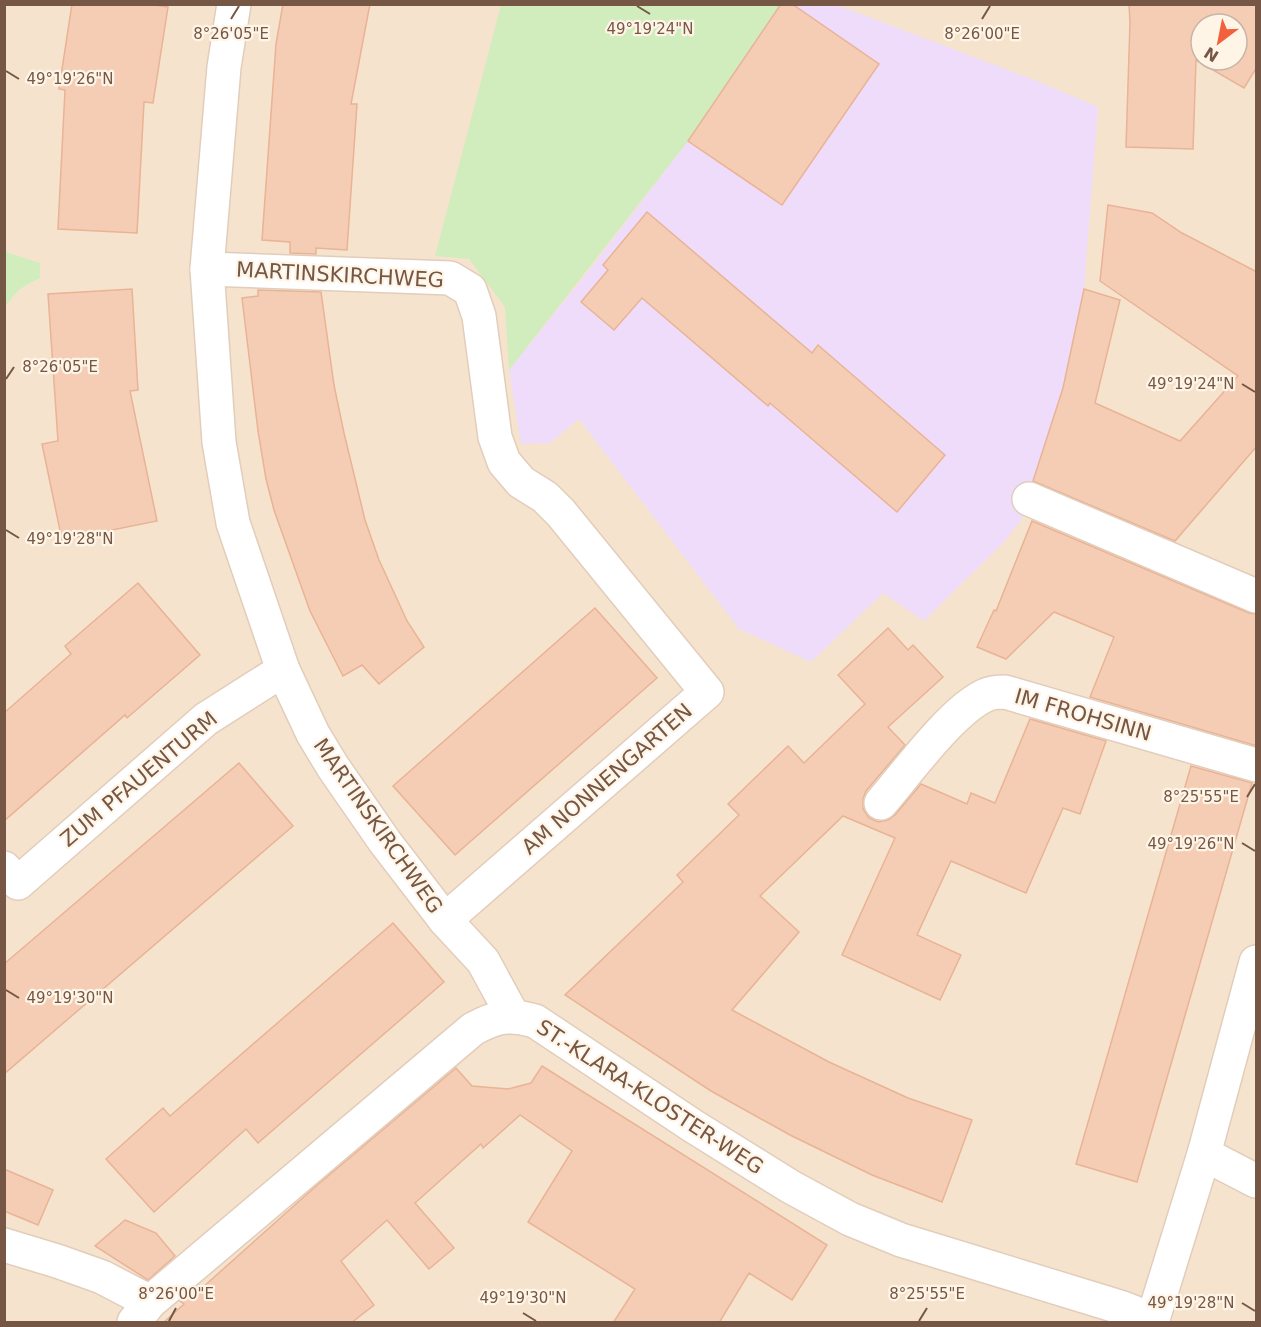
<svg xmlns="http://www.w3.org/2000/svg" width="1261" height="1327" font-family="'DejaVu Sans',sans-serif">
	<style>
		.residential { fill: #f6e3cd; fill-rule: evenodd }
		.education { fill: #eedcfa }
		.green { fill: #d1ecbd }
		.building { fill: #f5cdb5; stroke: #e9b395; stroke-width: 1.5; fill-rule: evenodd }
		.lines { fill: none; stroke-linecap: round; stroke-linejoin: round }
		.minor-casing { stroke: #e2cdbb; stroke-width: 36 }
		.minor { stroke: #fff; stroke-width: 33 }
		.ticks { fill: none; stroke: #765645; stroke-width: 2 }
		.labels { text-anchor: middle; stroke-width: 4.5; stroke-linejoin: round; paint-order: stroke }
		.street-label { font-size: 21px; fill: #765645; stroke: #fff5e7 }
		.ticks-label { font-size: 15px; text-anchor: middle; fill: #765645; stroke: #fff5e7; stroke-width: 4.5; stroke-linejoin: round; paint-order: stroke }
	</style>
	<rect width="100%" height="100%" fill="#fef1df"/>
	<path class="residential" d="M5 5H1256V1322H5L4 307 20 289 40 278V264L9 253 5 250ZM1201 24H1237V60H1201Z"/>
	<path class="education" d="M781 5H837L1040 82 1098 107 1084 289 1063 388 1033 481 1025 515 1004 542 924 621 883 593 811 662 739 629 579 419 550 443 521 444 509 370 597 260 688 141Z"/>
	<g class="green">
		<path d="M501 5H781L688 141 509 370 505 307 469 259 435 256Z"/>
		<path d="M5 250 9 253 40 263V278L20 289 5 306Z"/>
	</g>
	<g class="building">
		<path d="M72 4H148L168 7 153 103 144 102 137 233 58 229 65 90 59 89Z"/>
		<path d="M283 4H370L351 104H357L347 250 316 248V254L290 253V242L262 240 276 44Z"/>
		<path d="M781 4H792L879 64 782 205 688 141Z"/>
		<path d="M1129 4H1257V67L1244 88 1196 60 1193 149 1126 147 1130 22ZM1201 24H1237V60H1201Z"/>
		<path d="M1108 205 1152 213 1182 233 1257 272V446L1175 541 1033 481 1063 388 1084 289 1120 300 1095 403 1180 441 1238 376 1100 281Z"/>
		<path d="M647 212 812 353 818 345 945 455 897 512 770 403 768 406 642 298 614 330 581 302 608 270 603 265Z"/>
		<path d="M132 289 138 390 130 391 157 521 62 540 42 444 58 441 48 294Z"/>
		<path d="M258 290 321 292 334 385 344 433 365 520 379 560 397 599 407 621 424 647 379 684 362 665 343 676 310 611 274 510 266 479 258 431 242 298 258 296Z"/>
		<path d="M1032 521 1249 613 1257 614V746L1090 697 1114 637 1054 612 1006 659 977 647 994 610 996 611Z"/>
		<path d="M138 583 200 655 127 718 125 715 4 821V713L71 654 65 646Z"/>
		<path d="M595 608 657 678 455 855 393 786Z"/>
		<path d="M888 628 908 650 913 645 943 677 888 727 905 745 866 791 863 799V809L869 818 878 822 888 820 895 815 921 784 967 804 971 793 995 803 1030 719 1106 741 1080 814 1063 808 1026 893 951 861 917 935 961 955 940 1000 842 955 895 838 843 816 760 896 799 932 732 1010 829 1062 908 1098 972 1120 942 1202 872 1175 790 1135 711 1091 565 995 683 882 677 875 739 815 728 804 788 746 804 763 865 704 838 675Z"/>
		<path d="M239 763 293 826 4 1074V964Z"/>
		<path d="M1191 766 1252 783 1137 1182 1076 1164Z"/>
		<path d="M393 923 444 982 258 1143 246 1129 154 1212 106 1159 163 1108 170 1116Z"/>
		<path d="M542 1066 827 1245 792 1300 749 1273 719 1323H613L635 1289 528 1222 572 1151 520 1115 483 1148 481 1144 415 1203 454 1248 429 1269 387 1220 341 1261 374 1305 351 1323H163L184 1304 180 1301 199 1285 202 1288 315 1187 456 1068 472 1086 508 1089 531 1083Z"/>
		<path d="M4 1169 53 1190 38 1225 4 1211Z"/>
		<path d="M125 1220 156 1233 175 1256 148 1280 95 1246Z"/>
	</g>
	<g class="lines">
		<g class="minor-casing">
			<g id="minor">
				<path d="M234 4 224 67 207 269 219 442 233 523 283 670 313 734 333 767 385 842 445 920 483 961 513 1016"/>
				<path d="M207 269 450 278 470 290 479 316 495 437 504 462 521 482 545 497 561 513 707 692 445 920"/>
				<path d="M1029 499 1256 596"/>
				<path d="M881 803C906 774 953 709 986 695 992 692 999 692 1005 692L1256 765"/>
				<path d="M4 868 18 883 206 719 283 670"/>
				<path d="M1204 1154 1256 1181"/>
				<path d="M4 1245 57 1261 102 1277 150 1302"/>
				<path d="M134 1322 150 1302 473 1029C497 1016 508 1014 535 1021L693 1126 791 1187 850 1219 901 1240 1123 1308 1153 1320"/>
				<path d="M1152 1322 1204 1154 1256 962"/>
			</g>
		</g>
		<use href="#minor" class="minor"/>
	</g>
	<path class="ticks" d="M637 6 650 14M231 19 239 6M982 19 990 6M6 71 19 79M6 379 14 367M1242 384 1255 392M6 530 19 538M1247 797 1255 784M1242 843 1255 851M6 990 19 998M1242 1303 1255 1311M523 1313 536 1321M169 1321 176 1308M919 1321 927 1308"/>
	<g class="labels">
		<g class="street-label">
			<text transform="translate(340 275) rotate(3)" y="7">MARTINSKIRCHWEG</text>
			<text transform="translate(1083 715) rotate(16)" y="7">IM FROHSINN</text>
			<text transform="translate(139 779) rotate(-40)" y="7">ZUM PFAUENTURM</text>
			<text transform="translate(607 779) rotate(-41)" y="7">AM NONNENGARTEN</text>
			<text transform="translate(378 826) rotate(55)" y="7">MARTINSKIRCHWEG</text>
			<text transform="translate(650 1097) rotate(33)" y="7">ST.-KLARA-KLOSTER-WEG</text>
		</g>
	</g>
	<g class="ticks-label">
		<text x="650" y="34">49°19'24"N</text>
		<text x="231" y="39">8°26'05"E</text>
		<text x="982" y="39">8°26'00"E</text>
		<text x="70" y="84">49°19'26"N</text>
		<text x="60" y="372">8°26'05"E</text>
		<text x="1191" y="389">49°19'24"N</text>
		<text x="70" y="544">49°19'28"N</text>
		<text x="1201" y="802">8°25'55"E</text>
		<text x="1191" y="849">49°19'26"N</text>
		<text x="70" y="1003">49°19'30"N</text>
		<text x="176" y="1299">8°26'00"E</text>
		<text x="927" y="1299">8°25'55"E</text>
		<text x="523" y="1303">49°19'30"N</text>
		<text x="1191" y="1308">49°19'28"N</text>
	</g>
	<rect width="1261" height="1327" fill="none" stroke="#765645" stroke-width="12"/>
	<g transform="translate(1219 42) rotate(212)"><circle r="28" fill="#fff5e7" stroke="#c8b5a6" stroke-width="1.5"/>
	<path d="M0-4.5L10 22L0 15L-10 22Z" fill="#f1613b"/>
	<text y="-9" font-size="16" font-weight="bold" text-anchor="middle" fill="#765645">N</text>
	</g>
</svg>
